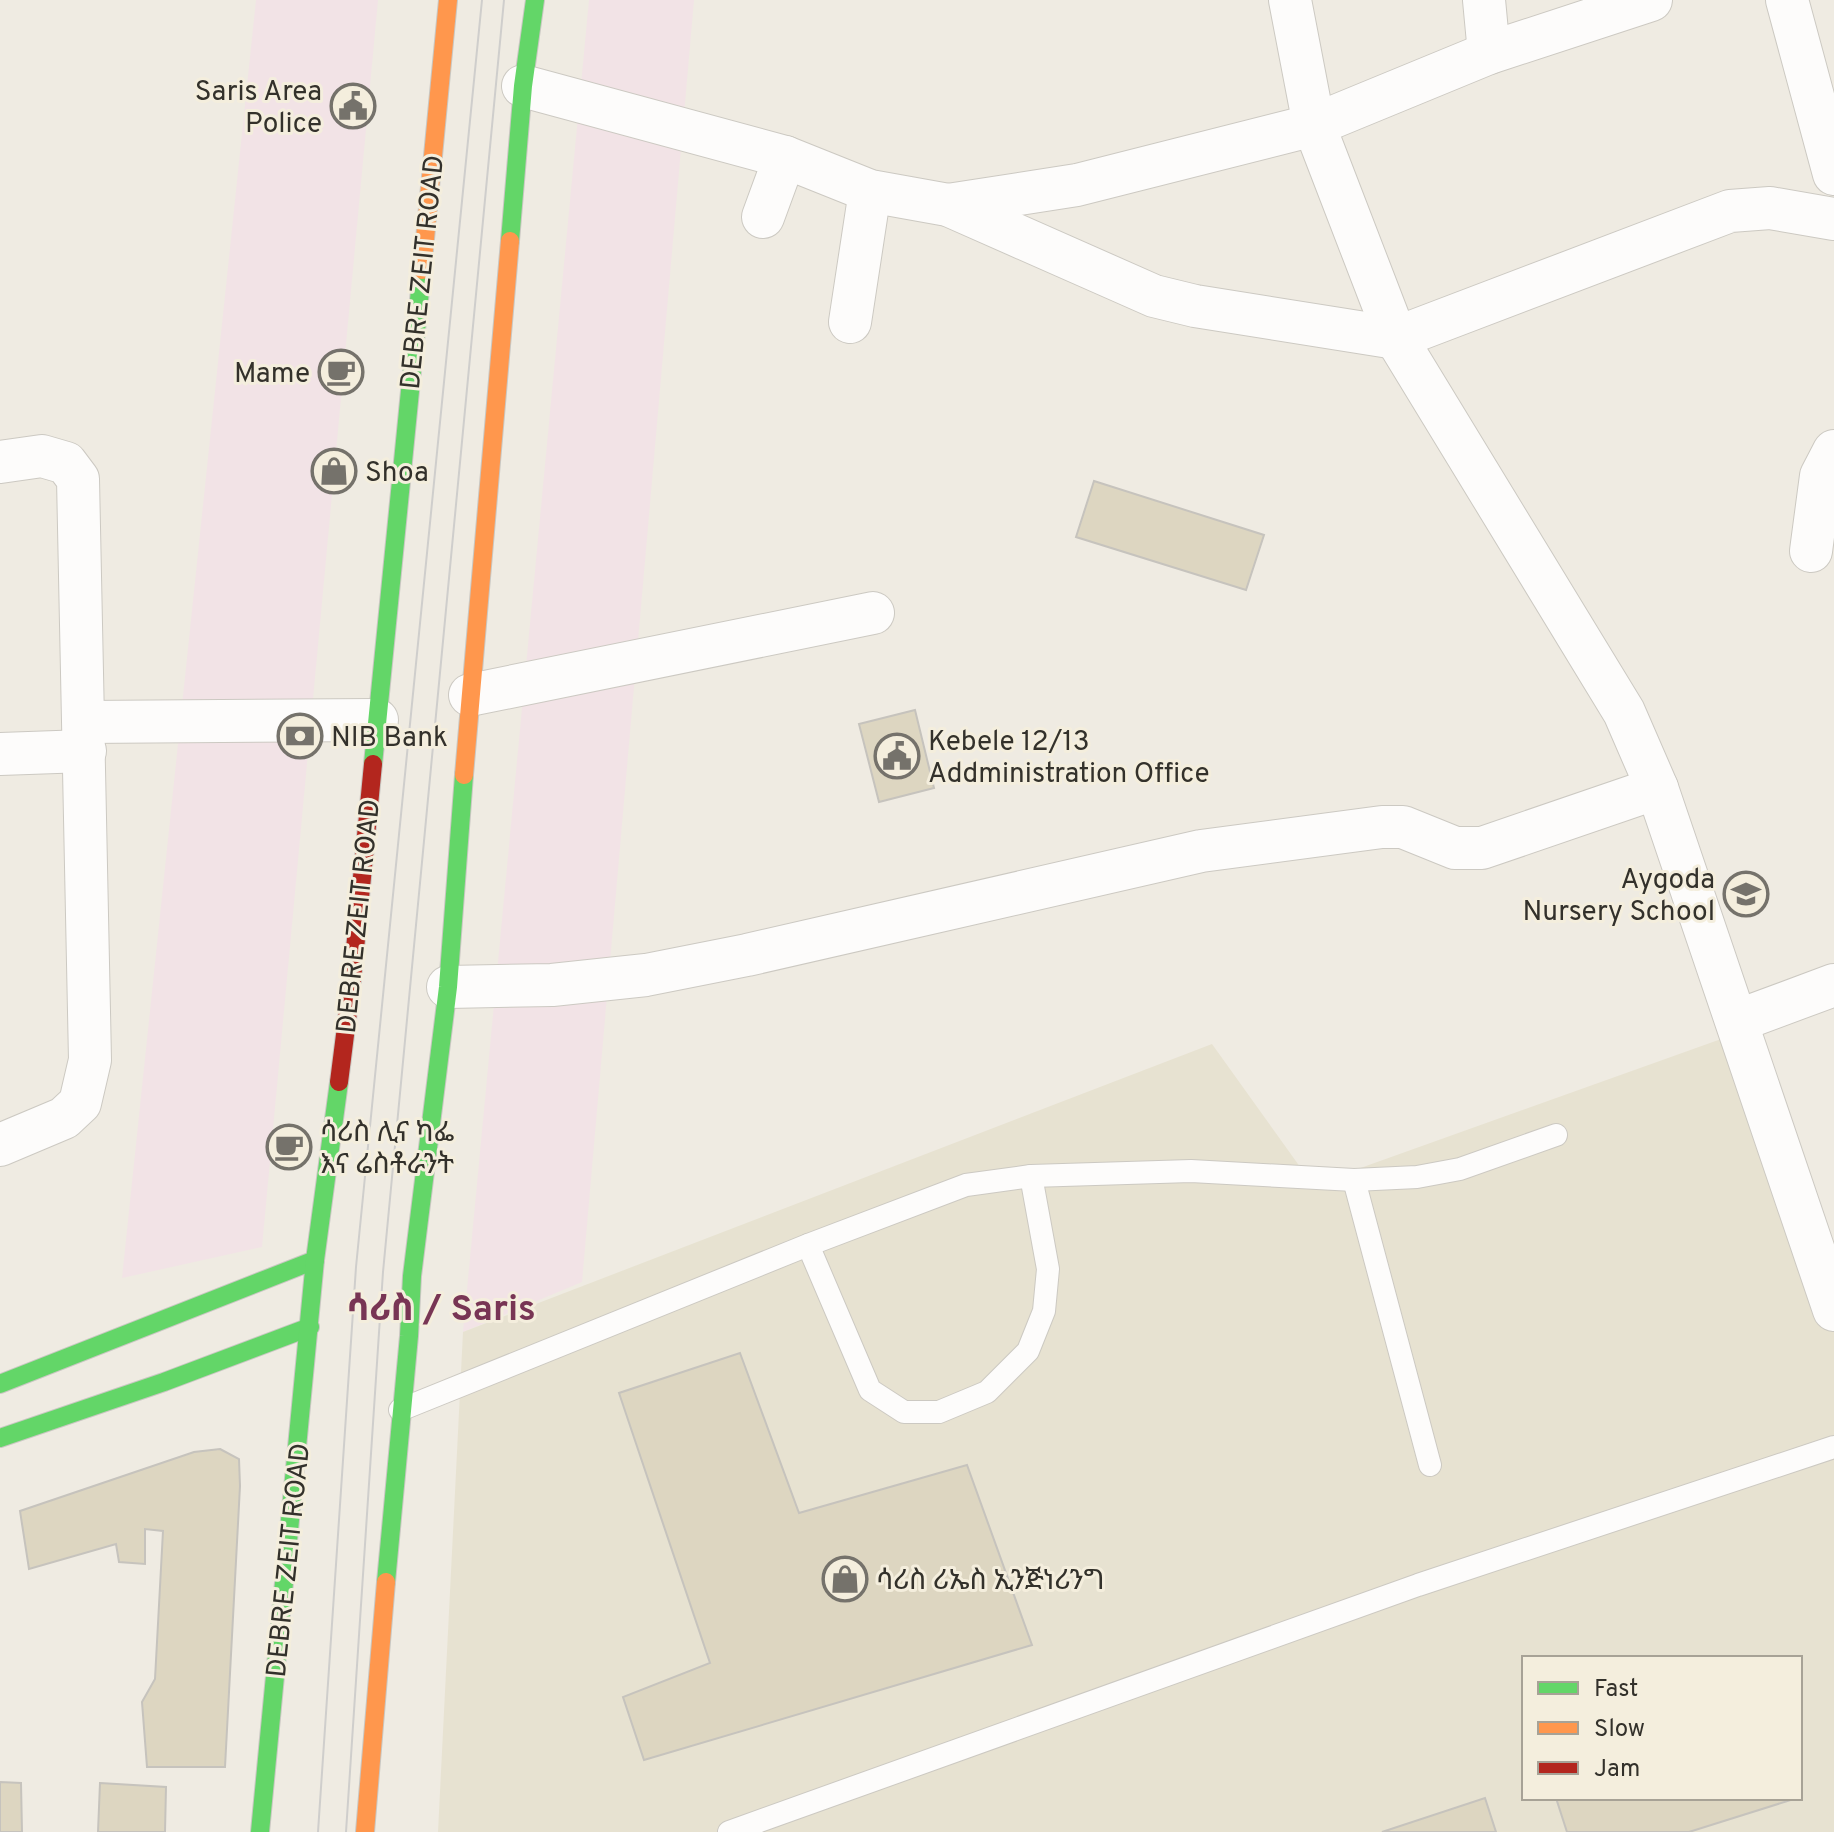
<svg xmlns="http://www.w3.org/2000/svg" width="1834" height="1832" font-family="Overpass,'Noto Sans Ethiopic',sans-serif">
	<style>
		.commercial { fill: #f2e3e6 }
		.built { fill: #e7e2d1; fill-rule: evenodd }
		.building { fill: #ddd6c1; stroke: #c6c3bd; stroke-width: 2 }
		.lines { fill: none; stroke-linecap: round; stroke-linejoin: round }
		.lane-casing { stroke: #ccc9c2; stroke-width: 24 }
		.street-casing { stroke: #ccc9c2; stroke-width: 44 }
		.fast-casing { stroke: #c9c7c2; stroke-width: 20 }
		.slow-casing { stroke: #c9c7c2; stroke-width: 20 }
		.jam-casing { stroke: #c9c7c2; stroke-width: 20 }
		.lane { stroke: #fdfcfb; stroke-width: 22 }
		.street { stroke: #fdfcfb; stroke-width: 42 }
		.fast { stroke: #63d668; stroke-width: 18 }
		.slow { stroke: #ff974d; stroke-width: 18 }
		.jam { stroke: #b3261e; stroke-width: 18 }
		.tram { stroke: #cfcecc; stroke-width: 2 }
		.labels { text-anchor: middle; stroke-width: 6; stroke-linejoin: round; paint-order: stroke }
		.poi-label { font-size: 28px; fill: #33312b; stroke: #f4eedd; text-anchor: start }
		.street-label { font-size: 28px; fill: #33312b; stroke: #f4eedd }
		.district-label { font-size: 36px; font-weight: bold; fill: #783554; stroke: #f4eedd }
	</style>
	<rect width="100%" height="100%" fill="#efebe2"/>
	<g class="commercial">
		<path d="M256 0H378L262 1247 122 1278Z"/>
		<path d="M589 0H694L582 1282 463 1332Z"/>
	</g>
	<path class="built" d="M1738 1033 1834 1330V1832H438L463 1332 1212 1044 1313 1185ZM1524 1658H1800V1798H1524Z"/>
	<g class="building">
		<path d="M1094 481 1264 535 1246 590 1076 537Z"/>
		<path d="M915 710 934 788 879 802 859 724Z"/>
		<path d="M740 1353 799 1513 967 1465 1032 1645 644 1760 623 1697 710 1663 619 1393Z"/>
		<path d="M220 1449 239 1459 240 1486 225 1767H147L142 1702 155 1679 163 1531 145 1529V1564L119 1562 116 1544 29 1569 20 1511 194 1452Z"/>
		<path d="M0 1782 21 1783 22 1832H0Z"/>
		<path d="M100 1783 166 1787 165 1832H98Z"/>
		<path d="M1485 1798 1496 1832H1382Z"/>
		<path d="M1556 1798H1797L1689 1832H1567Z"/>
	</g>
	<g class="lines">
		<g class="lane-casing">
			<g id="lane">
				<path d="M1354 1180 1430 1465"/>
				<path d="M808 1245 870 1390 904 1412H939L987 1392 1028 1351 1044 1311 1048 1269 1031 1176"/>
				<path d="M400 1410 808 1245 966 1185 1031 1176 1191 1171 1354 1180 1417 1177 1460 1169 1556 1135"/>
				<path d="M729 1832 1418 1585 1834 1447"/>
			</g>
		</g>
		<g class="street-casing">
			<g id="street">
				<path d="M1290 0 1314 125 1396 338 1624 712 1657 788 1834 1310"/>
				<path d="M1484 0 1489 53"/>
				<path d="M1787 0 1834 174"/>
				<path d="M523 86 785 157 870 191 948 205 1154 296 1195 306 1396 338 1730 211 1770 208 1834 219"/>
				<path d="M948 205 1077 185 1314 125 1489 53 1651 0"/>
				<path d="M763 217 785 157"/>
				<path d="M850 322 870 191"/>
				<path d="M0 462 42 456 66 463 78 479 90 1060 80 1103 64 1118 0 1145"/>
				<path d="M1811 551 1821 476 1834 451"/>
				<path d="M470 695 873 613"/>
				<path d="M84 722 377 720"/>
				<path d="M0 754 85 751"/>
				<path d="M448 987 552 985 646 975 747 955 1201 851 1382 827H1403L1455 848H1482L1657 788"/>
				<path d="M1737 1021 1834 985"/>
			</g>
		</g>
		<g class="fast-casing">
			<g id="fast">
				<path d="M510 241 523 86 535 0"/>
				<path d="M373 764 422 270"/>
				<path d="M0 1384 315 1260"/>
				<path d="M0 1438 164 1382 310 1327"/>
				<path d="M386 1582 409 1336 412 1276 448 987 464 775"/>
				<path d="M260 1832 315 1260 339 1082"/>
			</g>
		</g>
		<g class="slow-casing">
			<g id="slow">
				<path d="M422 270 448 0"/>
				<path d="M464 775 510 241"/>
				<path d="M365 1832 386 1582"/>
			</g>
		</g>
		<g class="jam-casing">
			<path id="jam" d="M339 1082 352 980 373 764"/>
		</g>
		<use href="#lane" class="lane"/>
		<use href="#street" class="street"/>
		<use href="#fast" class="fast"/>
		<use href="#slow" class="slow"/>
		<use href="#jam" class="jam"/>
		<g class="tram">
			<path d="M318 1832 356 1267 482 0"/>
			<path d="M346 1832 383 1272 504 0"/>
		</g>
	</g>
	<defs>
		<g id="civic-ring" transform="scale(2.3)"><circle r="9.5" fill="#f4eedd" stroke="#75726b" stroke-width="1.5"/><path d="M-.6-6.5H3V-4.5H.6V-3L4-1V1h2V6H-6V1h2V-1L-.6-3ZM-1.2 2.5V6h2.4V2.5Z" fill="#75726b"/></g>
		<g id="cafe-ring" transform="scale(2.3)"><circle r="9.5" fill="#f4eedd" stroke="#75726b" stroke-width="1.5"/><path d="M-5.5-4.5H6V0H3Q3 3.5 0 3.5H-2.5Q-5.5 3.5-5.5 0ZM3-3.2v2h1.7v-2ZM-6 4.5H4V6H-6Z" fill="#75726b"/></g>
		<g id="shop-ring" transform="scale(2.3)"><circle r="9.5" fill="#f4eedd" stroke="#75726b" stroke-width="1.5"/><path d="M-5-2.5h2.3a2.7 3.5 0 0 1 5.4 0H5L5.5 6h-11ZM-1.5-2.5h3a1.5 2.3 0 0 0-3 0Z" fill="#75726b"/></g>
		<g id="bank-ring" transform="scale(2.3)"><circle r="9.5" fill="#f4eedd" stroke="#75726b" stroke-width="1.5"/><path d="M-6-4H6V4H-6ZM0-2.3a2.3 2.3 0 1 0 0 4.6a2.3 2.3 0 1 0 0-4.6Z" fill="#75726b"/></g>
		<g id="university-ring" transform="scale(2.3)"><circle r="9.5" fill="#f4eedd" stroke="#75726b" stroke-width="1.5"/><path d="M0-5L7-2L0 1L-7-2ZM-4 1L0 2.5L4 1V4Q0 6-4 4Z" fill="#75726b"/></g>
	</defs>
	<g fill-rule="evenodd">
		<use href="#civic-ring" x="353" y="106"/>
		<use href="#cafe-ring" x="341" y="372"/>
		<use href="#shop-ring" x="334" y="471"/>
		<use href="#bank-ring" x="300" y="736"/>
		<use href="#civic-ring" x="897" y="756"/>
		<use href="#university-ring" x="1746" y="894"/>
		<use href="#cafe-ring" x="289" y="1147"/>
		<use href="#shop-ring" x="845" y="1579"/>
	</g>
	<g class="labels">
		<g class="poi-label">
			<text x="322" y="100" text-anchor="end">Saris Area<tspan x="322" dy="32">Police</tspan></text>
			<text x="310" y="382" text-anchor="end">Mame</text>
			<text x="365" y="481">Shoa</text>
			<text x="331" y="746">NIB Bank</text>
			<text x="928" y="750">Kebele 12/13<tspan x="928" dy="32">Addministration Office</tspan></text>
			<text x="1715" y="888" text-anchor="end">Aygoda<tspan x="1715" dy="32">Nursery School</tspan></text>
			<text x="320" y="1141">ሳሪስ ሊና ካፌ<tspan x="320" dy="32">እና ሬስቶራንት</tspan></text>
			<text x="876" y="1589">ሳሪስ ሪኤስ ኢንጅነሪንግ</text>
		</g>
		<g class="street-label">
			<text transform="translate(421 272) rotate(-84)" y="10">DEBRE ZEIT ROAD</text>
			<text transform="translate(357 916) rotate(-84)" y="10">DEBRE ZEIT ROAD</text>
			<text transform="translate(287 1560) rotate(-84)" y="10">DEBRE ZEIT ROAD</text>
		</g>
		<g class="district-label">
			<text x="441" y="1320">ሳሪስ / Saris</text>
		</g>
	</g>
	<rect x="1522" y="1656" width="280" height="144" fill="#f4eedd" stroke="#a7a296" stroke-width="2"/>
	<rect x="1538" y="1682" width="40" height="12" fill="#63d668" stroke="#a7a296" stroke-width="2"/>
	<text x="1594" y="1696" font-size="24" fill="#33312b">Fast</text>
	<rect x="1538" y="1722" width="40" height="12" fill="#ff974d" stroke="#a7a296" stroke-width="2"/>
	<text x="1594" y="1736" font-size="24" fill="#33312b">Slow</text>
	<rect x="1538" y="1762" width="40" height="12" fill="#b3261e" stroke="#a7a296" stroke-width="2"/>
	<text x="1594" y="1776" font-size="24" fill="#33312b">Jam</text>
</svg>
